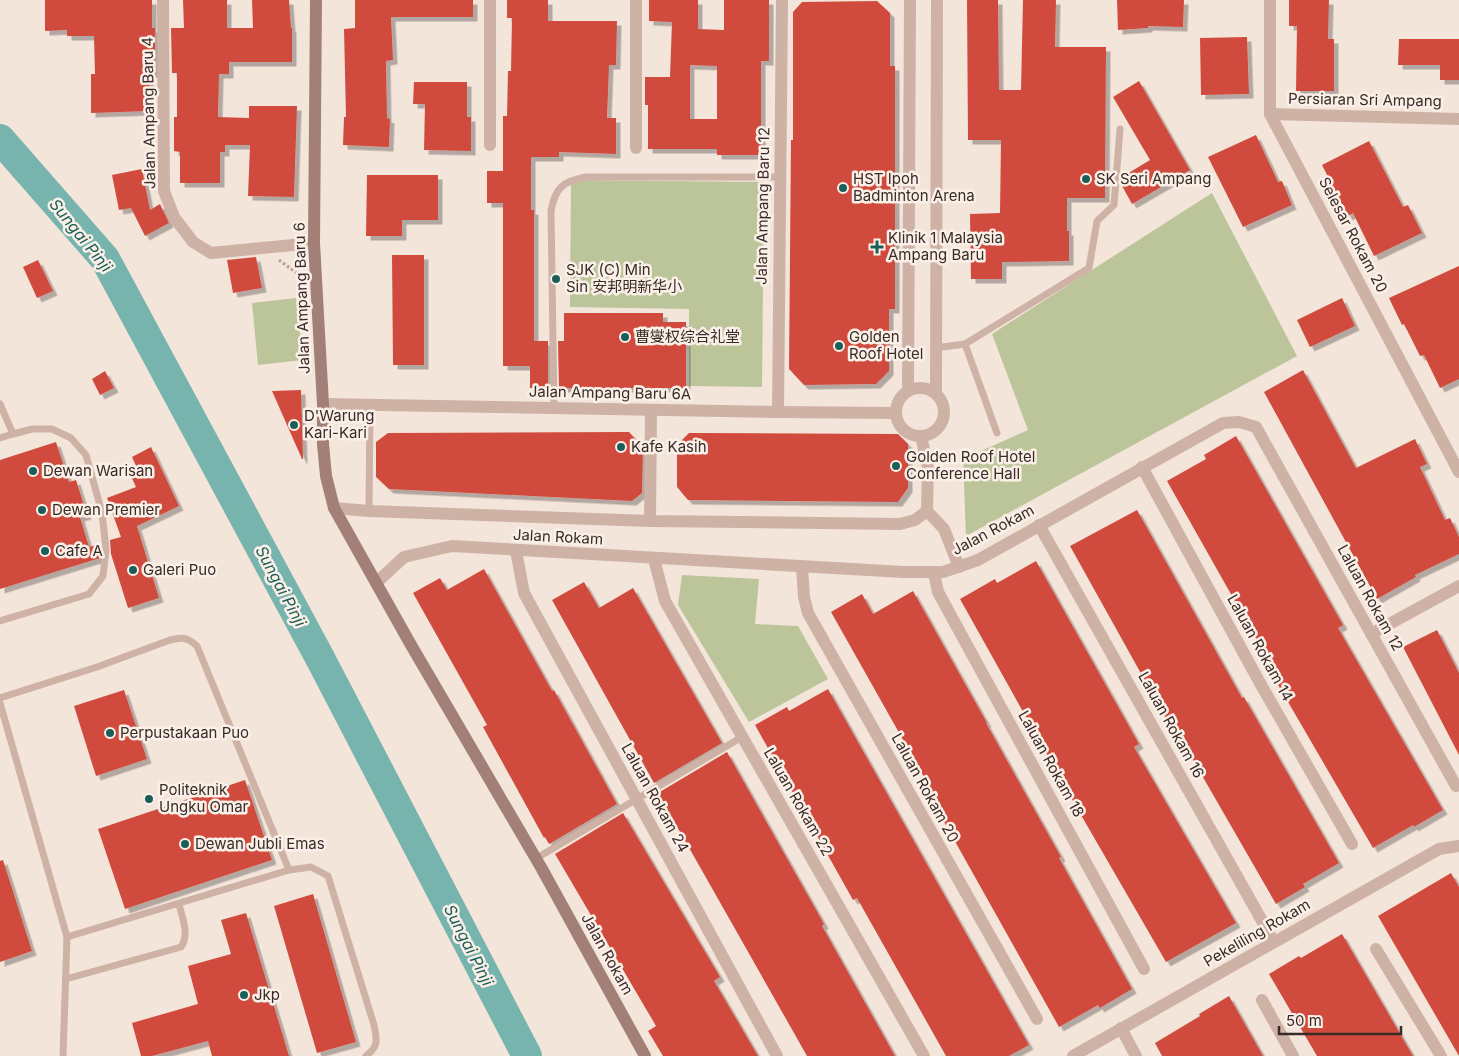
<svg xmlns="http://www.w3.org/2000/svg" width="1459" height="1056" font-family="Inter,'Noto Sans SC',sans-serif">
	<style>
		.green { fill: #bcc59a }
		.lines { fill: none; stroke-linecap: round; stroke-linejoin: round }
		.river { stroke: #78b4ae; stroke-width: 30 }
		.building { fill: #d04c3d; fill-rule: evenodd; filter: url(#shadow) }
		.path { stroke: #ba9c90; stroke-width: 3; stroke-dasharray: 2.5 2.5; stroke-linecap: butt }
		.service { stroke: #ceb2a6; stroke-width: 7 }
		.minor { stroke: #ceb2a6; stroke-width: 12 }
		.secondary { stroke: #a28077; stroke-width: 12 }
		.poi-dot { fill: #195e59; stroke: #fbf0e8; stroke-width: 2 }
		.labels { text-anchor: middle; stroke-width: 5; stroke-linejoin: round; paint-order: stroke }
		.street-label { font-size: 15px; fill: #392b28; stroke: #fbf0e8 }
		.poi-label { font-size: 15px; fill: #392b28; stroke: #fbf0e8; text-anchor: start }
		.water-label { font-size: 16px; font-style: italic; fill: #195e59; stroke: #fbf0e8 }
	</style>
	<defs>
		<filter id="shadow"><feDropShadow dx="4.5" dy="4.5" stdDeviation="0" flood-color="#0004"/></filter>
	</defs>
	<rect width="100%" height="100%" fill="#f4e5db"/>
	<g class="green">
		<path d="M571 180 764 182 762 387 689 386V309L570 307Z"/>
		<path d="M1212 193 1297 356 966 536 963 459 1028 430 992 334Z"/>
		<path d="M296 298 303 360 258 365 252 303Z"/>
		<path d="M682 575 759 579 755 624 798 626 828 679 749 722 678 605Z"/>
	</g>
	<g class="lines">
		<path class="river" d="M0 139 105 259 320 658 527 1056"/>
	</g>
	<g class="building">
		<path d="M45 0H152V28H155V73H149L150 111 91 113V74H95L94 36H67V30L45 31Z"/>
		<path d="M183 0H227V28H253L252 0H289L291 28H292V62H229V74H219L218 117 249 118V106H297L294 197 248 196 250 145H225V152H220V183H180V152L174 151V117H177V73H172L171 28H184Z"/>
		<path d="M355 0H473V17H391L393 60 386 61 387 118 390 119 389 147 343 145 344 117H346L344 29 355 28Z"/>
		<path d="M507 0H548V21H617L616 65H609L607 118H616V154L559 152V157H531V210H534V341H548V388H530V366H503V203H487V171H503V116H507L508 71H511L512 18H507Z"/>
		<path d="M649 0H698V29L724 30V0H769V61H761V155H717V149H648V105H645V77H670L672 22 649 21ZM690 65 717 66V119H690Z"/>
		<path d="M967 0H998L999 90H1021L1023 0H1056L1055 47H1106L1105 198H1067V231H1069V261L1002 262V279H971L970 214 1000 213 1001 140H968Z"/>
		<path d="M1117 0H1184L1183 27 1148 26V28L1118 30Z"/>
		<path d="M1289 0H1329L1328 39H1334V91H1296L1297 26H1289Z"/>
		<path d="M877 1 890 13V66H895V309H889V371L876 384 804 385 789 369 791 140H793V12L802 2Z"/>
		<path d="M1247 37 1249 94 1201 95 1200 38Z"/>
		<path d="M1399 39H1459V80H1440V65H1398Z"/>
		<path d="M1139 81 1190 170 1132 204 1121 184 1122 177 1150 160 1113 97Z"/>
		<path d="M414 82H467V117H471V151L424 150 425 104H413Z"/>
		<path d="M1256 135 1278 182 1282 181 1292 205 1243 227 1208 157Z"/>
		<path d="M1369 141 1403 207 1408 205 1422 233 1374 256 1353 213 1348 216 1322 165Z"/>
		<path d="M142 169 150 210 160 204 169 223 145 236 131 208 119 210 112 175Z"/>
		<path d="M367 175H438V220H402V236H366Z"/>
		<path d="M392 255H424V365H393Z"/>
		<path d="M256 257 262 288 233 293 227 260Z"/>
		<path d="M38 260 53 291 37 298 23 267Z"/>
		<path d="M1459 266V379L1440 388 1424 355 1420 356 1404 324 1402 325 1389 298Z"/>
		<path d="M1342 298 1355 326 1310 347 1297 320Z"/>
		<path d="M564 313H663V322H686V388H559L558 341H564Z"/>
		<path d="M1303 370 1356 468 1415 439 1427 464 1420 467 1445 520 1450 518 1459 537V554L1415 575 1416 577 1377 599 1264 392Z"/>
		<path d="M105 371 114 388 100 395 92 379Z"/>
		<path d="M301 390 303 459H302L272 391Z"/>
		<path d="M629 432 643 447 642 493 632 501 389 489 376 477V442L388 433Z"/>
		<path d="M689 433 898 434 908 444V488L898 502 688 500 677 487V445Z"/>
		<path d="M1236 436 1343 625 1338 628 1443 810 1414 827 1413 825 1373 848 1277 683 1280 681 1167 481 1206 459 1204 455Z"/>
		<path d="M56 442 69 482 76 480 87 515 80 517 89 547 100 544V558L0 589V460Z"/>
		<path d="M151 447 179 506 137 526 159 598 128 608 111 554 110 540 121 537 107 498 136 487 129 472 137 468 132 457Z"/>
		<path d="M1137 510 1242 698 1244 697 1339 863 1303 884 1305 887 1276 904 1170 720 1168 722 1070 546Z"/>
		<path d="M1036 561 1139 744 1134 747 1236 923 1166 962 1070 796 960 599 995 579 997 583Z"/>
		<path d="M484 569 552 691 554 690 617 804 549 844 545 837 544 838 483 727 487 725 413 593 440 578 447 590Z"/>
		<path d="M584 582 599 608 633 588 722 743 654 783 552 600Z"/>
		<path d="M913 591 987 723H986L1061 857 1059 858 1132 989 1100 1008 1098 1005 1059 1027 920 779 924 777 831 612 862 594 873 614Z"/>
		<path d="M1437 630 1459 673V755L1403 647Z"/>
		<path d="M828 689 1029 1045 1009 1056H946L857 898 853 900 755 725 787 707 789 711Z"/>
		<path d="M124 690 147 759 96 776 74 706Z"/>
		<path d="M727 752 824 924 822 926 895 1056H807L658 793Z"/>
		<path d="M245 780 272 860 125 909 98 829Z"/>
		<path d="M623 813 720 977 714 981 758 1056H663L648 1031 656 1026 555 854Z"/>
		<path d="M3 860 32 951 0 962V861Z"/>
		<path d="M1451 873 1459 887V1056L1378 916Z"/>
		<path d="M313 894 356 1042 317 1053 274 906Z"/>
		<path d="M246 913 289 1056H212L208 1041 152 1056H141L132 1023 198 1004 188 966 231 954 221 920Z"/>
		<path d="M1342 934 1413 1056H1317L1269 974 1299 956 1301 958Z"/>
		<path d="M1229 996 1263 1056H1162L1155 1043 1200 1016 1199 1014Z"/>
	</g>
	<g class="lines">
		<path class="path" d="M279 260 302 277"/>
		<g class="service">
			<path d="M965 344 1089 268 1097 221 1114 205 1120 129"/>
			<path d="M935 348 965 344 997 433"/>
			<path d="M0 404 13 434 0 438"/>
			<path d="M554 408 551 211C555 188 563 181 586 177H780"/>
			<path d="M369 511 370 404"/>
			<path d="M0 621 89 594 103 576 106 549 102 513 86 455 71 438 52 429H32L13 434"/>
			<path d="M0 698 97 667 170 640C182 637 187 637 197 646L289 870"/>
			<path d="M0 703 67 937 63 1056"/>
			<path d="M535 859 742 737"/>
			<path d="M67 937 289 870 311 867 328 876 374 1025C377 1040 379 1046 366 1056"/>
			<path d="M66 979 181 947C190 934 182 918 179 904"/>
		</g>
		<g class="minor">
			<path d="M163 0 164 191 174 217 193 242 211 253 314 243"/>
			<path d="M1270 0V114L1459 472"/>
			<path d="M1270 114 1459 119"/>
			<path d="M490 145V0"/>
			<path d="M636 148V0"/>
			<circle cx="920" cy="412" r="24"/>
			<path d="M908 391 910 0"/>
			<path d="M936 394 937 0"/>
			<path d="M323 404 778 412 896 413"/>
			<path d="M778 412 782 0"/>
			<path d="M1142 467 1260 683 1352 844"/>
			<path d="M334 508 369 511 650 521 900 524 915 520 927 511 928 468 921 436"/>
			<path d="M927 511 944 529 959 567"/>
			<path d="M650 521 651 410"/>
			<path d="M1039 525 1274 942"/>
			<path d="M516 551 524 593 777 1056"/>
			<path d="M654 559 665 601 924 1056"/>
			<path d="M802 567 804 597 808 613 1037 1019"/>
			<path d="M934 573 938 592 1144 969"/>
			<path d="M376 583 404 557 452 546 903 572H943L978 560 1223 423 1239 422 1256 427 1456 786"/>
			<path d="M1371 634 1459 586"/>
			<path d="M1376 949 1441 1056"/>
			<path d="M1262 1000 1293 1056"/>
			<path d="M1121 1028 1136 1056"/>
			<path d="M1073 1056 1439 849 1459 846"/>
		</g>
		<path class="secondary" d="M316 0 314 243 323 404V444L326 476 334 508 411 645 542 869 645 1056"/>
	</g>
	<g class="poi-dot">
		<circle cx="1086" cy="179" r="5"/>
		<circle cx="843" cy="188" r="5"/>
		<path d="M874.5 239.5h5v5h5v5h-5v5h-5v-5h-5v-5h5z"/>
		<circle cx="556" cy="279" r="5"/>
		<circle cx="625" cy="337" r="5"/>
		<circle cx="839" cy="346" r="5"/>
		<circle cx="294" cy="425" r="5"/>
		<circle cx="621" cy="447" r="5"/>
		<circle cx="896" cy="466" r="5"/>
		<circle cx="33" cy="471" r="5"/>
		<circle cx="42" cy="510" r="5"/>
		<circle cx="45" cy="551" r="5"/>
		<circle cx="133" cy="570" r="5"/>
		<circle cx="110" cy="733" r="5"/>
		<circle cx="149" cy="799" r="5"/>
		<circle cx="185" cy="844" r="5"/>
		<circle cx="244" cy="995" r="5"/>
	</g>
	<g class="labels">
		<g class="street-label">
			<text transform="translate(1365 100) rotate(1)" y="5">Persiaran Sri Ampang</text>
			<text transform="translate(149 113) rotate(-91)" y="5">Jalan Ampang Baru 4</text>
			<text transform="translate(763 206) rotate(-89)" y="5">Jalan Ampang Baru 12</text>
			<text transform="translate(1353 235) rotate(62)" y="5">Selesar Rokam 20</text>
			<text transform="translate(302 298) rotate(-92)" y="5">Jalan Ampang Baru 6</text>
			<text transform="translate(610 393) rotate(1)" y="5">Jalan Ampang Baru 6A</text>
			<text transform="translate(993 530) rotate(-28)" y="5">Jalan Rokam</text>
			<text transform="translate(558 537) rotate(3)" y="5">Jalan Rokam</text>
			<text transform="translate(1370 598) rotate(61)" y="5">Laluan Rokam 12</text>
			<text transform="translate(1260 648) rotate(61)" y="5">Laluan Rokam 14</text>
			<text transform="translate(1171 725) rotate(61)" y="5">Laluan Rokam 16</text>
			<text transform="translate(1051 764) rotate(61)" y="5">Laluan Rokam 18</text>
			<text transform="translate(925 788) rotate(61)" y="5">Laluan Rokam 20</text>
			<text transform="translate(655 798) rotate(61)" y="5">Laluan Rokam 24</text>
			<text transform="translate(798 802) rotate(60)" y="5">Laluan Rokam 22</text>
			<text transform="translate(1257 933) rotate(-30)" y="5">Pekeliling Rokam</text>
			<text transform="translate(607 954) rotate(61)" y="5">Jalan Rokam</text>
		</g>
		<g class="poi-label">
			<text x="853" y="184">HST Ipoh<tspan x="853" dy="17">Badminton Arena</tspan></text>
			<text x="1096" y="184">SK Seri Ampang</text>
			<text x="888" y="243">Klinik 1 Malaysia<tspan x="888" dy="17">Ampang Baru</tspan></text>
			<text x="566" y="275">SJK (C) Min<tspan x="566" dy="17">Sin 安邦明新华小</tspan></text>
			<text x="635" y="342">曹燮权综合礼堂</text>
			<text x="849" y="342">Golden<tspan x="849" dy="17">Roof Hotel</tspan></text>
			<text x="304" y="421">D'Warung<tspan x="304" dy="17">Kari-Kari</tspan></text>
			<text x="631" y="452">Kafe Kasih</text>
			<text x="906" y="462">Golden Roof Hotel<tspan x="906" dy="17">Conference Hall</tspan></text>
			<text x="43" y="476">Dewan Warisan</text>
			<text x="52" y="515">Dewan Premier</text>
			<text x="55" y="556">Cafe A</text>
			<text x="143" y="575">Galeri Puo</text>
			<text x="120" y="738">Perpustakaan Puo</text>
			<text x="159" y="795">Politeknik<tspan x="159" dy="17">Ungku Omar</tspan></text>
			<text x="195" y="849">Dewan Jubli Emas</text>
			<text x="254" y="1000">Jkp</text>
		</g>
		<g class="water-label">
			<text transform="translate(81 235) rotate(51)" y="6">Sungai Pinji</text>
			<text transform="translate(281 586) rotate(62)" y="6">Sungai Pinji</text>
			<text transform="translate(469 945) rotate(63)" y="6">Sungai Pinji</text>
		</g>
	</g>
	<path d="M1279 1026v8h122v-8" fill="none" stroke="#392b28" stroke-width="2.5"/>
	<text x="1286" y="1026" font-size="15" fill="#392b28" stroke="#fbf0e8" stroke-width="4" paint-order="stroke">50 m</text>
</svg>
